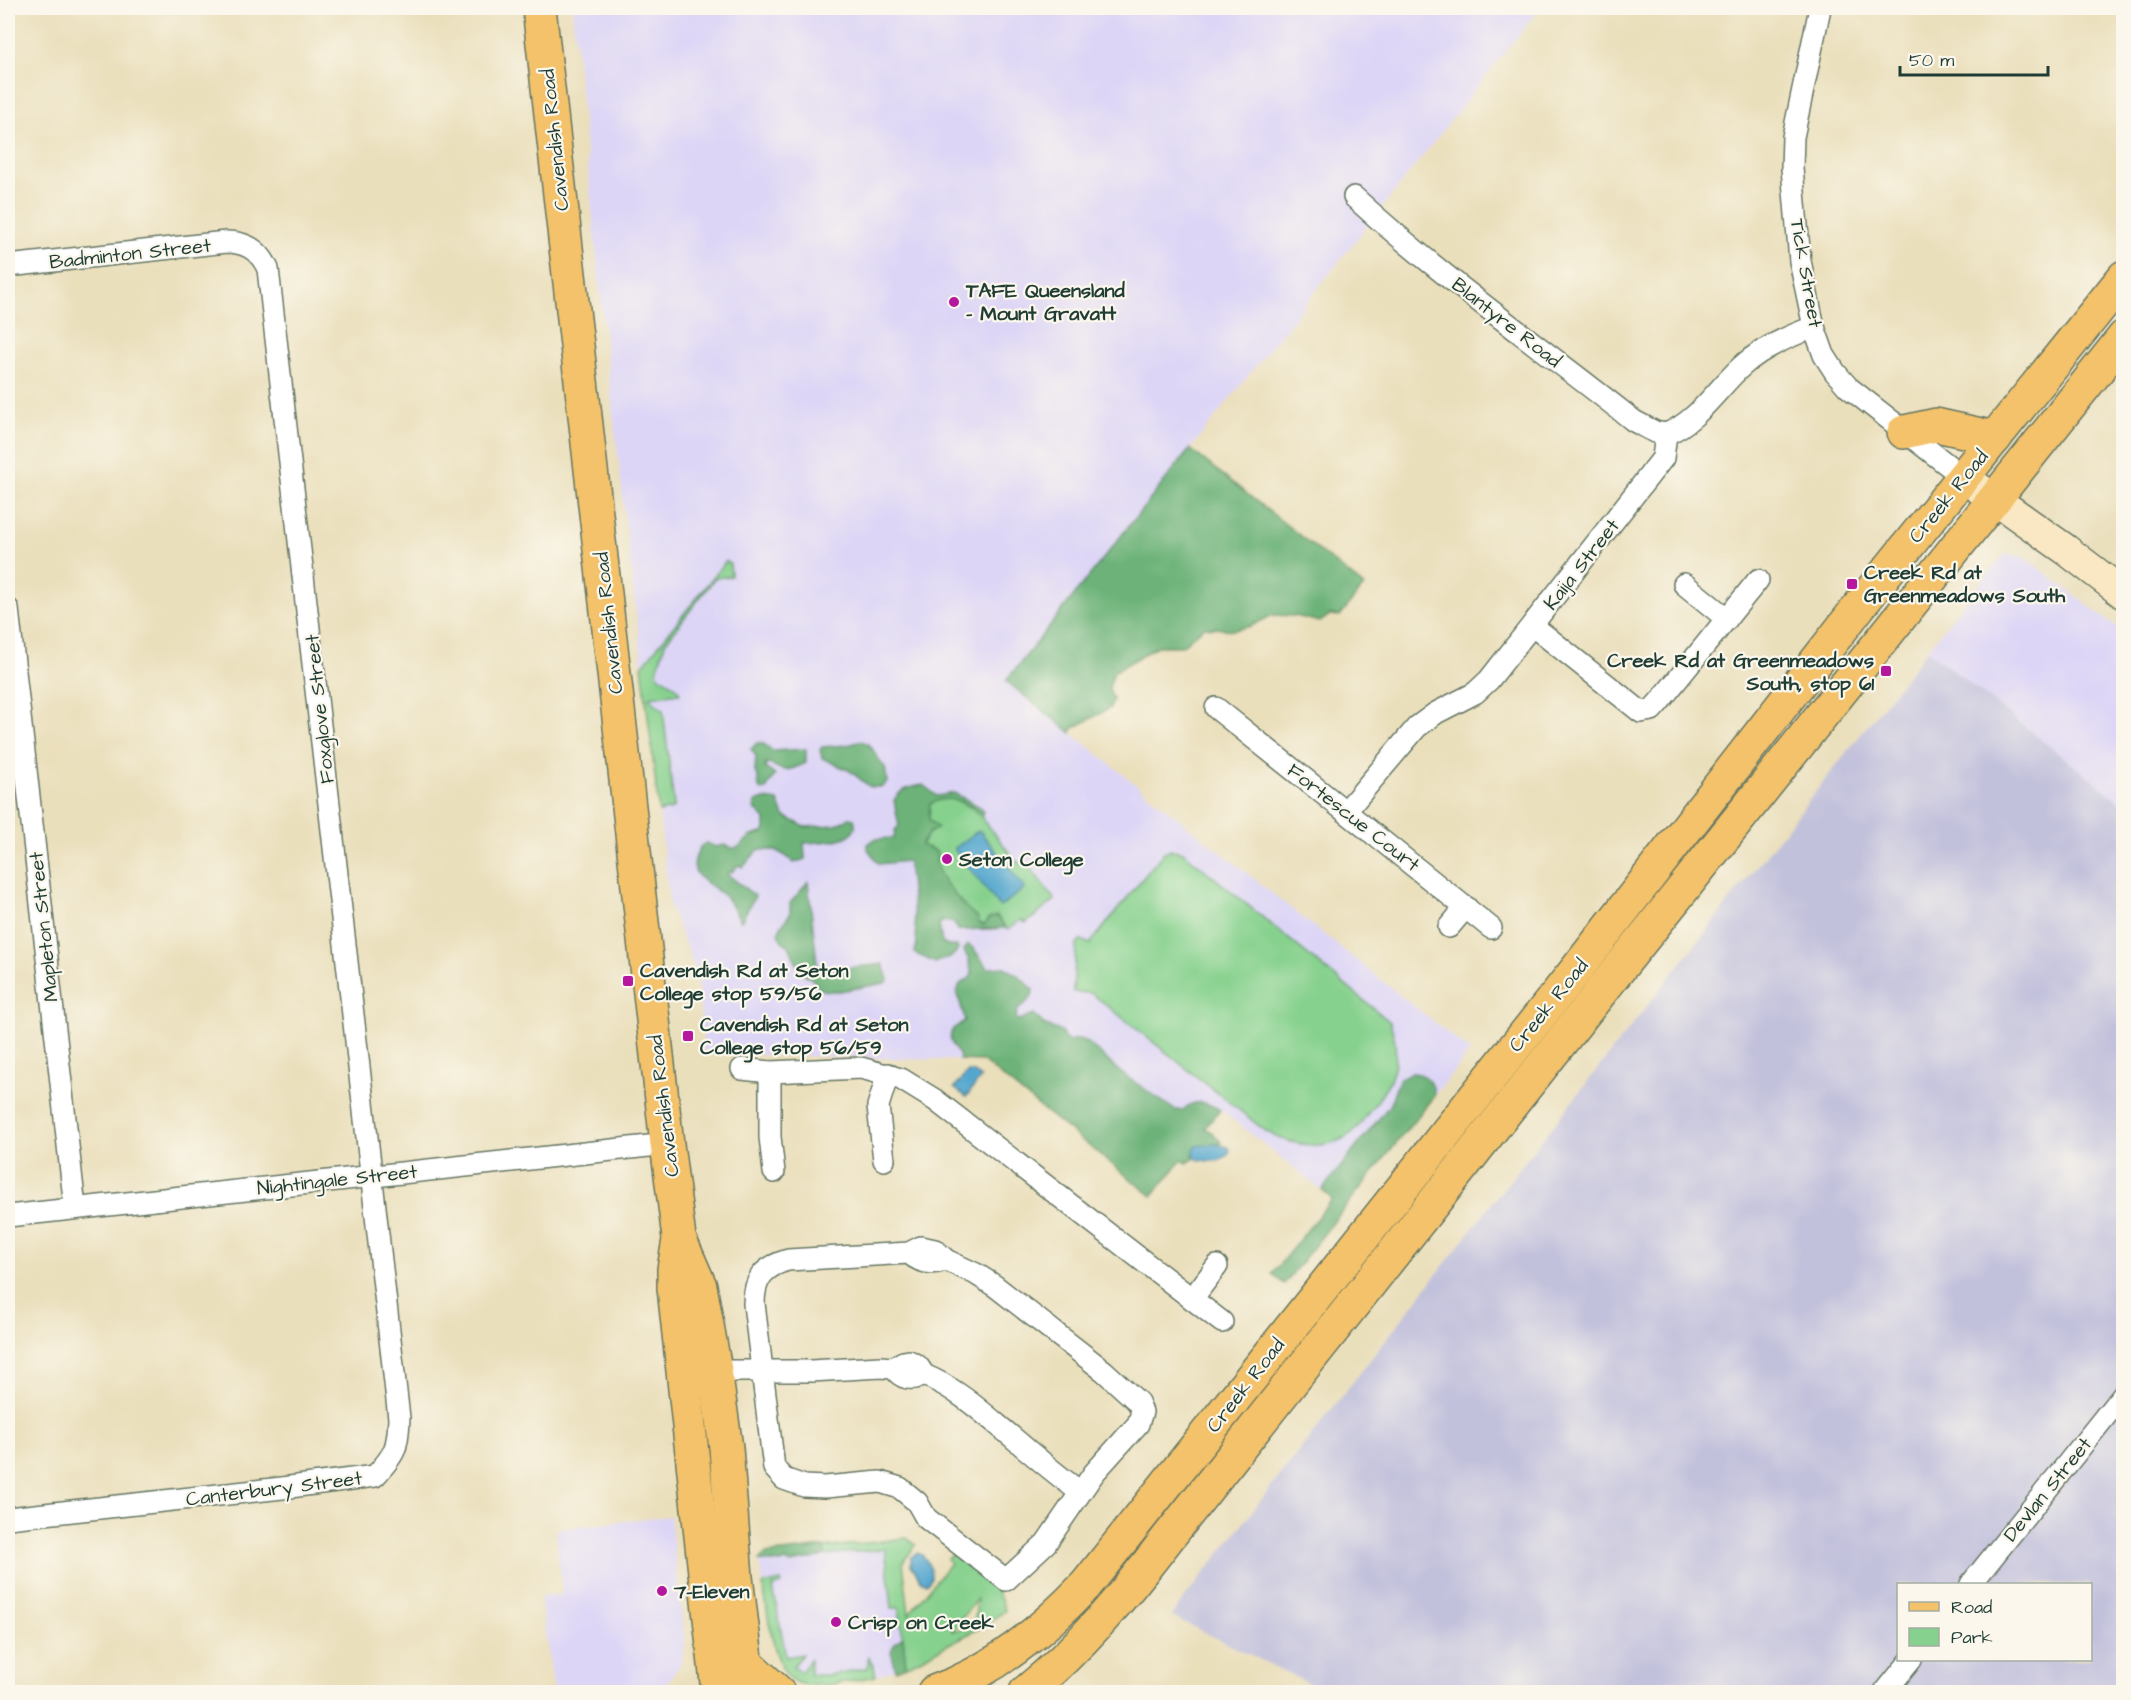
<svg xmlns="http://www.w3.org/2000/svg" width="2131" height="1700" font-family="'Architects Daughter',sans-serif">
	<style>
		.built { fill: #ddd5f6 }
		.industrial { fill: #c2c1dc; fill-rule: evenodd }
		.green { fill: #87d18e; stroke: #538761; stroke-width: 1.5; fill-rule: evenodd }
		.forest { fill: #6db379; stroke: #467856; stroke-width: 1.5 }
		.water { fill: #53a6ce; stroke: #397281; stroke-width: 1.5 }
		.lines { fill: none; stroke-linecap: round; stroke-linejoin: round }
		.street-casing { stroke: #667663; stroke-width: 24 }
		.secondary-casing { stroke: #667663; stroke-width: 33 }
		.primary-casing { stroke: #667663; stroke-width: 36 }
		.street { stroke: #fff; stroke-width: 21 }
		.secondary { stroke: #fae7c3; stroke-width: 30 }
		.primary { stroke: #f3c26a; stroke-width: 33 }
		.poi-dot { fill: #b5179e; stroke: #fbf7ec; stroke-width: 2 }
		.labels { text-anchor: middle; stroke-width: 4.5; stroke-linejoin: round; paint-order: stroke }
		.street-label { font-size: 20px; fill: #1f3d34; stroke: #fbf7ec }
		.poi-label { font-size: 20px; font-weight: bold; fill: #1f3d34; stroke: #fbf7ec; text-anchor: start }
	</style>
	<rect width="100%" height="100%" fill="#fbf7ec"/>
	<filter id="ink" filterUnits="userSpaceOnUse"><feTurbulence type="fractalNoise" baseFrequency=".0167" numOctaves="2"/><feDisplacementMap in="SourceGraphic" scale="12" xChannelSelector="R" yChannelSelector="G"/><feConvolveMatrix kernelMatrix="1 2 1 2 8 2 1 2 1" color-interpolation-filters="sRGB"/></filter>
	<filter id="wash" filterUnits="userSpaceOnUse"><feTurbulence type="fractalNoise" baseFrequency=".008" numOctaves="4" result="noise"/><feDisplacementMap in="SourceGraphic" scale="24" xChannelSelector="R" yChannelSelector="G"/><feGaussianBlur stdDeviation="1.35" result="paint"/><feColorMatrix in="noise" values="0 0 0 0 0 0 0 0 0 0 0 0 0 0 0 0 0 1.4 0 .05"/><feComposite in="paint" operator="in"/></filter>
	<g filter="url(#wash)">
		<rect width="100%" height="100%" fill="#eadfbb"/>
		<g class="built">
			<path d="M572 8H1540L1006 681 1470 1051 1344 1208 1221 1110 1152 1196 982 1061 704 1053 697 974 670 906 607 361Z"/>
			<path d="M2007 554 2024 557 2123 632V804L1927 650 1998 561Z"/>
			<path d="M670 1516 685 1646 680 1665 660 1692H554L540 1597 562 1594 556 1529Z"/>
			<path d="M891 1540 906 1666 876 1676 829 1684H800L789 1678 783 1671 775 1646 759 1561 765 1554Z"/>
		</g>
		<path class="industrial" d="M1927 650 2123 804V1692H1326L1171 1616 1504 1188ZM1898 1584H2090V1660H1898Z"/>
		<g class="green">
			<path d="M726 561 730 563 731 576 715 578 665 643 657 672C662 682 675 681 680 693L650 697V699L663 710 674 806 672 809 659 812 642 666Z"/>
			<path d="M938 799H954L976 810 1016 861 1029 866 1055 900 1026 923 1020 920 1008 930 1006 928 958 930 904 837 930 804Z"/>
			<path d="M1172 850 1183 852 1390 1022C1402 1059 1395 1079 1372 1108 1366 1115 1361 1124 1355 1130 1331 1153 1292 1146 1267 1132L1091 993 1073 992 1076 946 1081 940 1090 944 1164 852Z"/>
			<path d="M907 1538 916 1545 903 1562 909 1614 950 1563 947 1559 955 1553C981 1572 995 1578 1005 1611L982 1627 906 1666 899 1608H892L885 1549 825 1555 824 1548ZM977 1600 974 1626 952 1631 977 1599Z"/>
			<path d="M781 1581 782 1584 773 1587 786 1657 802 1654 793 1667 801 1672 810 1660V1675H828L868 1668V1657L874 1667 876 1676C854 1680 818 1690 797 1683 773 1675 767 1607 763 1585Z"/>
		</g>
		<g class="forest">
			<path d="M1190 449 1364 586 1340 616 1330 615 1320 622 1295 616 1273 615 1251 626 1234 630 1204 627 1182 646H1157L1114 672 1109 688 1113 700 1110 708 1072 729 1071 733 1006 681Z"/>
			<path d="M860 741C875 743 874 759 885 767L887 782 882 787H870L850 771 822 758 820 750 822 747C834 745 850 747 860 741Z"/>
			<path d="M757 743C763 742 768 747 772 751L806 749V763C790 770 784 774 770 763L766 764 765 768 775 775 766 789 762 790 759 788 758 777 755 772 756 756 751 749Z"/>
			<path d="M923 785 937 796 954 793 980 807 983 812 981 816C969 801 947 794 930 804L929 820 938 828 929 833 921 845 936 851C938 857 936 864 938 870 942 880 968 913 977 916L979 923 984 925 988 919 997 916 1006 928 958 930 954 923 944 921 939 924 942 943 948 946H957L958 950 950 958 938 961 936 963 914 953 917 944 908 861 879 864 867 848 868 844 875 839 894 838 895 830 899 826 894 800C900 789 911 787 923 785Z"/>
			<path d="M764 799 778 801 784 816 805 827 836 825 849 818 854 819C863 843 818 842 804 843L805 859 794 863C783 852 774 849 758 850L743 867 738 865 732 872H728L727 874 755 896 741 921C735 912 730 900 722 894 702 879 684 874 701 846L706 843 716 847 724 845C739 852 739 846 749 838 752 835 759 834 763 833L765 829V819L754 808 756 802Z"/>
			<path d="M808 882 818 971 883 964 888 980 885 983 840 991H828L820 989 813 980 800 971 789 946 782 941 778 934 781 926 790 914V903Z"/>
			<path d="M967 944 973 948 988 968 1004 967 1015 973 1033 989 1032 997 1017 1011 1016 1019 1019 1020 1034 1015 1046 1026 1061 1031 1064 1038 1067 1041 1079 1039 1086 1041 1120 1072 1175 1110H1183C1194 1098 1207 1102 1220 1110L1205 1128 1212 1132 1222 1143 1207 1146 1193 1154 1195 1158 1187 1163 1182 1160 1152 1196 982 1061 959 1060 960 1056C954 1049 946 1038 953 1029 957 1026 962 1024 965 1020L957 992 960 984 970 978 972 974 968 958 964 951Z"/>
			<path d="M1411 1073C1426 1073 1434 1082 1434 1096L1284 1284 1272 1274 1332 1199 1322 1190 1389 1106 1400 1078Z"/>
			<path d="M824 1547 825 1555C813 1560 803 1559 792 1564L785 1561 781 1563 759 1561 765 1554Z"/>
			<path d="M903 1637 906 1666 896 1670 891 1651 895 1643Z"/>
		</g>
		<g class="water">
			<path d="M979 830 1025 888 1000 907 954 849Z"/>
			<path d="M968 1072H973L981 1078 966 1097 954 1088Z"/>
			<path d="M1215 1144 1228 1147 1230 1150 1229 1154C1226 1155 1224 1158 1221 1160 1216 1162 1199 1161 1195 1158L1194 1150 1197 1146Z"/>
			<path d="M918 1553C927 1556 931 1568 931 1578L928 1583 922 1582 911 1565V1557Z"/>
		</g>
	</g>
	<g filter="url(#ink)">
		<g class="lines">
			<g class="street-casing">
				<g id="street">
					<path d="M1820 8 1793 137 1792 168 1800 261 1814 327 1824 355 1835 372 1848 387 1963 477"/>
					<path d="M1354 197C1442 278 1541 347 1634 421L1655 432 1666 434"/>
					<path d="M8 266 226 242C247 242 260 251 268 269L399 1418C398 1449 395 1454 375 1476L282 1488 8 1518"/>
					<path d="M1684 584 1727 619"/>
					<path d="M8 609 75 1208"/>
					<path d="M1533 626 1641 712 1652 710 1660 701 1758 580"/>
					<path d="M1216 708 1491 928"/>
					<path d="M1346 811 1417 727 1436 713 1475 693 1489 680 1663 458 1666 434C1697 422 1717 389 1741 367 1761 348 1789 336 1814 327"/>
					<path d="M1449 927 1466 907"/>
					<path d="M742 1069 770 1072 861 1068 901 1079 935 1100 1222 1322"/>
					<path d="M770 1072V1137L774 1172"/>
					<path d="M884 1160 878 1106 888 1074"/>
					<path d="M8 1216 667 1144"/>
					<path d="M909 1253 788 1260C763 1267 754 1279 754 1304L774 1468 784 1479 804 1486 825 1487 880 1482 900 1488 917 1502 926 1518 1006 1580 1046 1543 1094 1473 1138 1424 1142 1412 1138 1402 1104 1371 995 1286 976 1274 946 1260 935 1250 921 1247 909 1253C920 1263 932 1265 946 1260"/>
					<path d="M1192 1299 1217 1266"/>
					<path d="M704 1371H811L880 1367 894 1368 903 1362 909 1361 918 1366 924 1375C912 1381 901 1379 894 1368"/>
					<path d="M924 1375C958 1389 983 1413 1011 1436 1033 1455 1056 1474 1080 1492"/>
					<path d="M1971 1584 2124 1393"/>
					<path d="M1885 1692 1911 1660"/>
				</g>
			</g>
			<g class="secondary-casing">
				<path id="secondary" d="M1963 477 2065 549 2124 594"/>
			</g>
			<g class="primary-casing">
				<g id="primary">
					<path d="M539 8 667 1144 679 1238 700 1286 715 1370 726 1448 736 1577 750 1692"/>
					<path d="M1904 432 1936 425 1995 438"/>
					<path d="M679 1240 674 1269V1288L718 1692"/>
					<path d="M747 1664 778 1692"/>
					<path d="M934 1692C994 1671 1043 1630 1086 1585L1577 969 1861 604 2124 277"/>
					<path d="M1026 1692C1081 1648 1124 1595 1167 1539L1622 965 2124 337"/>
				</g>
			</g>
			<use href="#street" class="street"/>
			<use href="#secondary" class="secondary"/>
			<use href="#primary" class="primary"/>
		</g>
	</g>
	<g class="poi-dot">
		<circle cx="954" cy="302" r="6"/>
		<rect x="1846" y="578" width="12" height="12" rx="3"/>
		<rect x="1880" y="665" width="12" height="12" rx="3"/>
		<circle cx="947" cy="859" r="6"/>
		<rect x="622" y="975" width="12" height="12" rx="3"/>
		<rect x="682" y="1030" width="12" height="12" rx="3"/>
		<circle cx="662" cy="1591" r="6"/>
		<circle cx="836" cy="1622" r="6"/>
	</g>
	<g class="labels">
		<g class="street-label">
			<text transform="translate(554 140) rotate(-96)" y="7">Cavendish Road</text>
			<text transform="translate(130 253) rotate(-6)" y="7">Badminton Street</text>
			<text transform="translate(1807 273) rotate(80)" y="7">Tick Street</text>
			<text transform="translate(1507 322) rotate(38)" y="7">Blantyre Road</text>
			<text transform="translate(1948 496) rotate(-51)" y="7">Creek Road</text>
			<text transform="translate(1581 564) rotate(-52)" y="7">Kaija Street</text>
			<text transform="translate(608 623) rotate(-96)" y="7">Cavendish Road</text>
			<text transform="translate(319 709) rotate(-96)" y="7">Foxglove Street</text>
			<text transform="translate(1354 817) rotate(38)" y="7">Fortescue Court</text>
			<text transform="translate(43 927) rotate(-96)" y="7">Mapleton Street</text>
			<text transform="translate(1548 1005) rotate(-51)" y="7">Creek Road</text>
			<text transform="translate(663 1106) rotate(-97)" y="7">Cavendish Road</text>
			<text transform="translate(337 1179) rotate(-6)" y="7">Nightingale Street</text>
			<text transform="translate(1245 1385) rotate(-52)" y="7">Creek Road</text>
			<text transform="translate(274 1488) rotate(-7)" y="7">Canterbury Street</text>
			<text transform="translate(2047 1489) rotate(-51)" y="7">Devlan Street</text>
		</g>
		<g class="poi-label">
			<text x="966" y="297">TAFE Queensland<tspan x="966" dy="23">- Mount Gravatt</tspan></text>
			<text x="1864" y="579">Creek Rd at<tspan x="1864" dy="23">Greenmeadows South</tspan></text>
			<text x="1874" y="667" text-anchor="end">Creek Rd at Greenmeadows<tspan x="1874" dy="23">South, stop 61</tspan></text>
			<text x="959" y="866">Seton College</text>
			<text x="640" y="977">Cavendish Rd at Seton<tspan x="640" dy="23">College stop 59/56</tspan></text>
			<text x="700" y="1031">Cavendish Rd at Seton<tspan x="700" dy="23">College stop 56/59</tspan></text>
			<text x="674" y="1598">7-Eleven</text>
			<text x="848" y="1629">Crisp on Creek</text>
		</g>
	</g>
	<rect width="2131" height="1700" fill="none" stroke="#fbf7ec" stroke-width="30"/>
	<rect x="1897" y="1583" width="195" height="78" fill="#fbf7ec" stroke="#a3ada2" stroke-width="1.5"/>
	<rect x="1909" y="1602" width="30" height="9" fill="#f3c26a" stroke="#a3ada2" stroke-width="1.5"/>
	<text x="1951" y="1613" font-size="18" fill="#1f3d34">Road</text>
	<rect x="1909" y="1628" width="30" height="18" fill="#87d18e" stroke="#a3ada2" stroke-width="1.5"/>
	<text x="1951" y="1643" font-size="18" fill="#1f3d34">Park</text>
	<path d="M1900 66v9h148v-9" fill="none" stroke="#1f3d34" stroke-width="3"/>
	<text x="1909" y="66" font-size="18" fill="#1f3d34" stroke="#fbf7ec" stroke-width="4.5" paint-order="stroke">50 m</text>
</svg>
